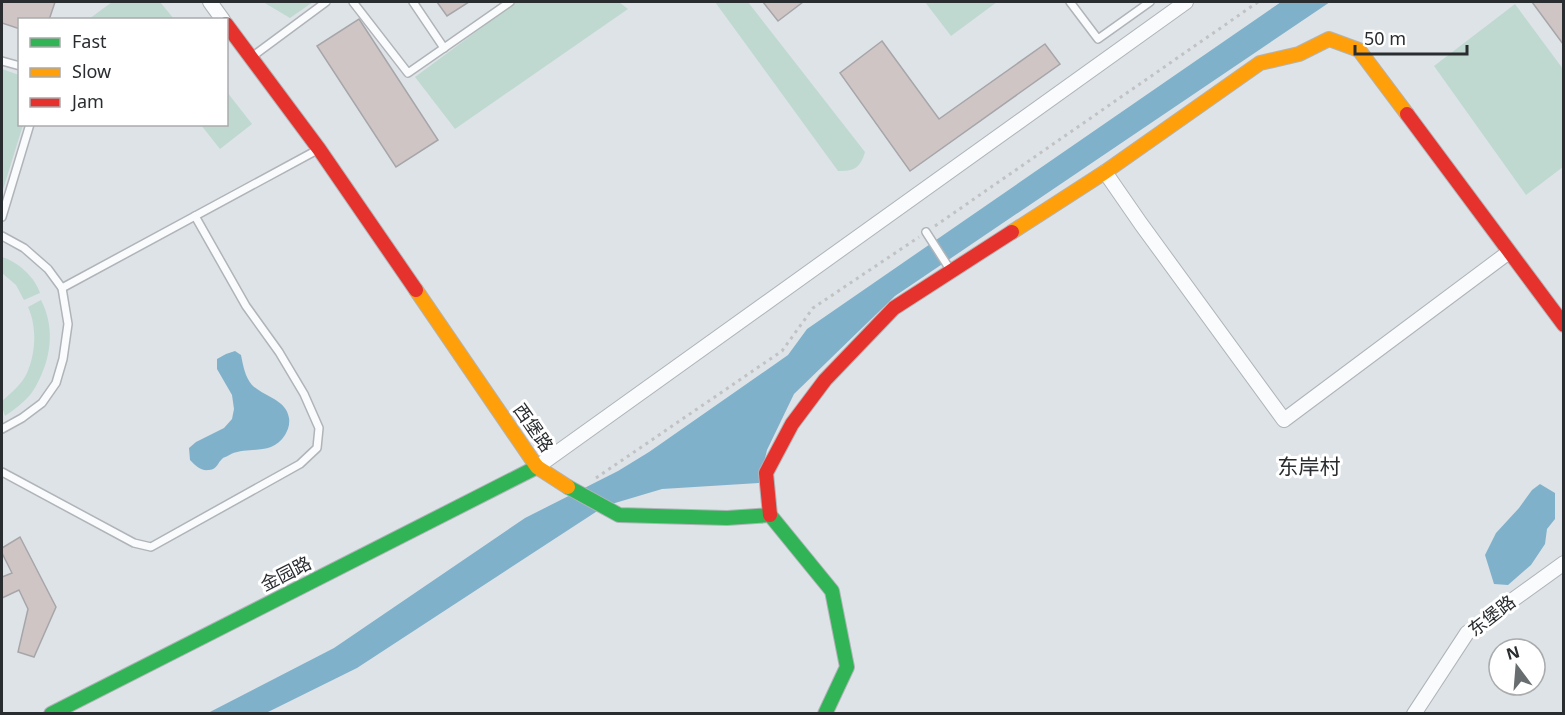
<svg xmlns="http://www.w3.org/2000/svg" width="1565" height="715" font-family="'Noto Sans','Noto Sans SC',sans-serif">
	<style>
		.green { fill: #c0d9d0 }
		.water { fill: #80b1ca }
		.building { fill: #d0c5c5; stroke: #a6a6a9; stroke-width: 1.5 }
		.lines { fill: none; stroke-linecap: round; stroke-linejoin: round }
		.lane-casing { stroke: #b0b4b8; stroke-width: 10 }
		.street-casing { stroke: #b0b4b8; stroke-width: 16 }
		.fast-casing { stroke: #b0b4b8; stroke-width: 16 }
		.slow-casing { stroke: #b0b4b8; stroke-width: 16 }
		.jam-casing { stroke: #b0b4b8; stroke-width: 16 }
		.path { stroke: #c0c2c3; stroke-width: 3; stroke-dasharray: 3 4.5; stroke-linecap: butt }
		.lane { stroke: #fafbfc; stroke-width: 7 }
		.street { stroke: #fafbfc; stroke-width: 14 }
		.fast { stroke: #30b455; stroke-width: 14 }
		.slow { stroke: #ff9f0a; stroke-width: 14 }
		.jam { stroke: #e5322d; stroke-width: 14 }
		.labels { text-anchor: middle; stroke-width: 6; stroke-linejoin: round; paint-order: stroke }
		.street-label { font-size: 18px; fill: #292d30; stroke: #fff }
		.quarter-label { font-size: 21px; fill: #292d30; stroke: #fff }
	</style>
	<rect width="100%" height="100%" fill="#dee3e8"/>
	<g class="green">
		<path d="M112 2H160L174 19H89Z"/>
		<path d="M263 2H313L290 18Z"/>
		<path d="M516 2H619L628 9 455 129 415 77Z"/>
		<path d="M715 2H748L865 152C861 167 854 172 838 171Z"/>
		<path d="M925 2H997L951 36Z"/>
		<path d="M1515 4 1563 69V167L1526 195 1434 66Z"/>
		<path d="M2 69 19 75 20 124 23 125 2 193Z"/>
		<path d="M227 92 252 124 220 149 201 125 226 124Z"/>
		<path d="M2 257C18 262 35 277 40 293L24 300 16 285 2 273Z"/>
		<path d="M41 300C54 325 52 353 40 378 37 384 34 390 30 395 23 403 14 410 5 416L2 407V401C11 393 22 384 27 373 36 353 37 327 28 307Z"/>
	</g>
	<g class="water">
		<path d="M1281 2H1330L895 296 794 394 767 450 759 483 662 489 605 506 357 668 266 713 206 714 334 648 525 518 618 471 649 452 788 355 807 329Z"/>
		<path d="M235 351 241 355C243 365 245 377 252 385 264 397 286 399 289 418 290 424 288 430 285 435 272 456 250 446 231 454 230 455 223 458 223 458 217 463 218 469 209 470 200 471 196 466 190 460L189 448 196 442 224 428 232 419 234 409 232 395 217 369V359L226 354Z"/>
		<path d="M1540 484 1555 493V519L1547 529 1545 544 1531 565 1508 585 1494 584 1485 555 1496 533 1519 508 1532 490Z"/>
	</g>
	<g class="building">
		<path d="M2 2H55L49 20H20V29L2 23Z"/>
		<path d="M437 2H469L447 16Z"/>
		<path d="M763 2H803L778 21Z"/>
		<path d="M1532 2H1563V44Z"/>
		<path d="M359 19 438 140 396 167 317 46Z"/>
		<path d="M882 41 939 119 1045 44 1060 64 910 171 840 73Z"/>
		<path d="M20 537 56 607 34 657 18 652 28 609 19 590 2 598V577L12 573 2 553V548Z"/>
	</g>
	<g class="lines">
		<g class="lane-casing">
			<g id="lane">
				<path d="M353 2 408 73 510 2"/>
				<path d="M413 2 444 48"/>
				<path d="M1070 2 1098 39 1150 2"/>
				<path d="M253 56 326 2"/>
				<path d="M2 61 20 66"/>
				<path d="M2 217 30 124"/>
				<path d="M926 232 951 271"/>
				<path d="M2 236 24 248 48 269 62 288 68 324 63 359 56 383 42 403 22 418 2 429"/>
				<path d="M62 288 319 149"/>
				<path d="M2 472 134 543 151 547 300 464 317 448 319 428 304 394 279 352 246 306 195 216"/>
			</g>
		</g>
		<g class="street-casing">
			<g id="street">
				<path d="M210 2 223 20"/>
				<path d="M1105 172 1141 224 1284 420 1509 252"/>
				<path d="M537 467 1186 2"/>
				<path d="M1414 714 1467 633 1564 563"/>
			</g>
		</g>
		<g class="fast-casing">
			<g id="fast">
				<path d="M568 487 619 515 727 518 770 515 832 591 847 667 825 714"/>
				<path d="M51 714 537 467"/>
			</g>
		</g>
		<g class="slow-casing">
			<g id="slow">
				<path d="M1012 232 1105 172 1260 63 1299 54 1329 39 1359 50 1407 114"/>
				<path d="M416 290 537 467 568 487"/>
			</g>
		</g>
		<g class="jam-casing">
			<g id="jam">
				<path d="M226 24 319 149 416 290"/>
				<path d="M1407 114 1564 325"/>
				<path d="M770 515 766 473 792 424 825 380 894 308 1012 232"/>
			</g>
		</g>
		<g class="path">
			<path d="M935 226 1258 2"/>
			<path d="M596 478 782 351 813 308 919 237"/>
		</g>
		<use href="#lane" class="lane"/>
		<use href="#street" class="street"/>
		<use href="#fast" class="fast"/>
		<use href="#slow" class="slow"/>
		<use href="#jam" class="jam"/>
	</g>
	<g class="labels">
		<g class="street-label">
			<text transform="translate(533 428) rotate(55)" y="6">西堡路</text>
			<text transform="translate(286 574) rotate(-27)" y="6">金园路</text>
			<text transform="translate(1492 616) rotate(-38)" y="6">东堡路</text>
		</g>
		<g class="quarter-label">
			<text x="1309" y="474">东岸村</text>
		</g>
	</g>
	<rect width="1565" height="715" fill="none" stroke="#292d30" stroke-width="6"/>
	<rect x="18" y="18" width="210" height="108" fill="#ffffff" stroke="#a9abac" stroke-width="1.5"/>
	<rect x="30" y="38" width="30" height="9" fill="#30b455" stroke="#a9abac" stroke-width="1.5"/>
	<text x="72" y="48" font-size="18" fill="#292d30">Fast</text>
	<rect x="30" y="68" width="30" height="9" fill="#ff9f0a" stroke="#a9abac" stroke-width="1.5"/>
	<text x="72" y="78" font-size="18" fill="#292d30">Slow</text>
	<rect x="30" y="98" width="30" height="9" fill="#e5322d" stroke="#a9abac" stroke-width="1.5"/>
	<text x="72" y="108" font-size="18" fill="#292d30">Jam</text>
	<g transform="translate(1517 667) rotate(344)"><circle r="28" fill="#ffffff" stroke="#a9abac" stroke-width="1.5"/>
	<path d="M0-4.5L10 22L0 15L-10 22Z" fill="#686d70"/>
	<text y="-9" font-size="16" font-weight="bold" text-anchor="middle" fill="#292d30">N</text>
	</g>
	<path d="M1355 45v9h112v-9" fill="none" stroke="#292d30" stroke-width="3"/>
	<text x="1364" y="45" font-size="18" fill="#292d30" stroke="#ffffff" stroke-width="4.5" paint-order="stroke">50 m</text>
</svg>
